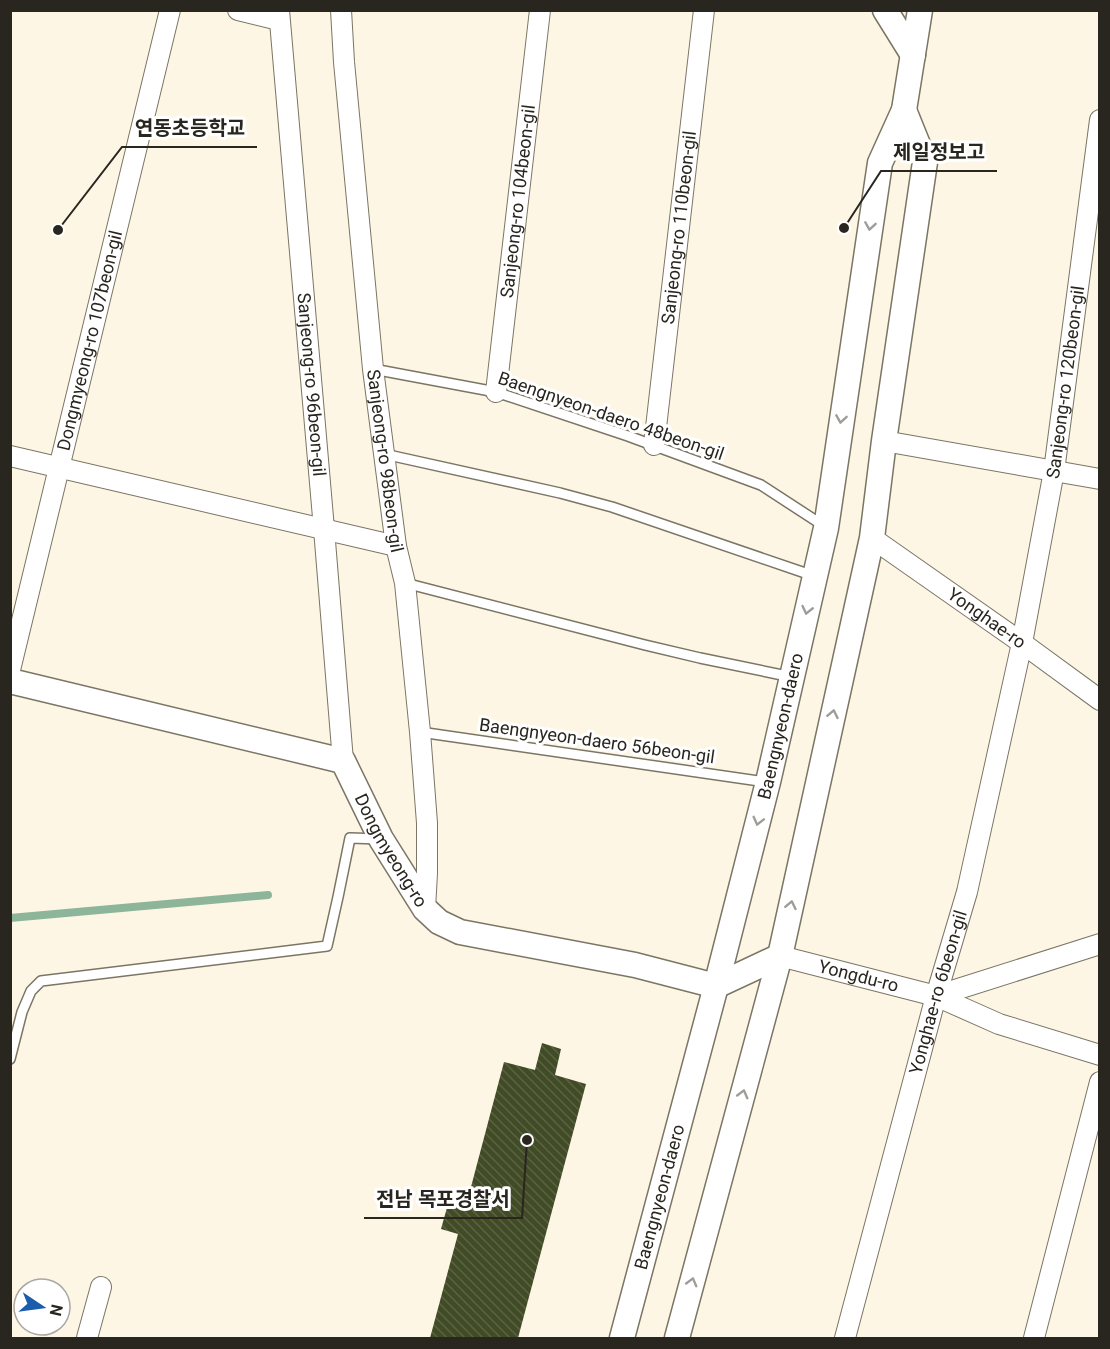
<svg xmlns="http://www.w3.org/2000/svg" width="1110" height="1349" font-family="Roboto,'Noto Sans KR',sans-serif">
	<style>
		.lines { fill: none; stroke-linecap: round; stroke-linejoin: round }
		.stream { stroke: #8cb59a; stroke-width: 8 }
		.building { fill: url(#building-back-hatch) }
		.service-casing { stroke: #7b7565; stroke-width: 12 }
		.minor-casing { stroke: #7b7565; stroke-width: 22 }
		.tertiary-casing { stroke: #7b7565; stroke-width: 27 }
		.service { stroke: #fff; stroke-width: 9 }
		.minor { stroke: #fff; stroke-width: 20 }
		.tertiary { stroke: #fff; stroke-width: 24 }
		.oneway { stroke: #9f9d9a }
		.labels { text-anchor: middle; stroke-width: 6; stroke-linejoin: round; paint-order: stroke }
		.street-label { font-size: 18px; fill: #29261f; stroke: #fff }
		.leader { fill: none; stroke: #29261f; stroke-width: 2 }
		.callout-dot { fill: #29261f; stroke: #fff; stroke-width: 2 }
		.callout-label { font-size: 20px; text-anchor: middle; font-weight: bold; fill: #29261f; stroke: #fff; stroke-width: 6; stroke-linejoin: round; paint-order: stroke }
	</style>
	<defs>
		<pattern id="building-back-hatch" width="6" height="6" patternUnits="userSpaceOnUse" patternTransform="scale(1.5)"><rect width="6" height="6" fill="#414b26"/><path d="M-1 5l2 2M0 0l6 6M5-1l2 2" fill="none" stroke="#5a6244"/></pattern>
	</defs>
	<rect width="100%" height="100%" fill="#fef6e4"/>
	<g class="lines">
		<path class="stream" d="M10 918 268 895"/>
	</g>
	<path class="building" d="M542 1043 561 1049 555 1075 586 1084 518 1338H430L458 1234 441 1229 450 1197 467 1202 504 1062 535 1070Z"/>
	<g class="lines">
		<g class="service-casing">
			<g id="service">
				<path d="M373 369 496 392 628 436 761 485 824 526"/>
				<path d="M384 454 560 493 612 507 814 576"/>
				<path d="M405 583 645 645 700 658 792 677"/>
				<path d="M420 732 766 782"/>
				<path d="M10 1059 22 1012 31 991 41 981 327 946 338 897 350 838 380 839"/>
			</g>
		</g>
		<g class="minor-casing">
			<g id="minor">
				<path d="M238 10 279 20"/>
				<path id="s1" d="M279 10 324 529 343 761"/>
				<path id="s2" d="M341 10 344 62 373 369 396 546 405 583 420 732 427 823V873L425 909"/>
				<path id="s3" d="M496 392 540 10"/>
				<path d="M884 441 1100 479"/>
				<path id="s4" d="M654 445 704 10"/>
				<path d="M10 456 396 546"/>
				<path id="s5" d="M872 538 1022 643 1100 700"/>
				<path id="s6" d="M10 670 170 10"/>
				<path id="s7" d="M780 956 936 996 999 1024 1100 1055"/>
				<path d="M936 996 1100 944"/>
				<path d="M87 1338 101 1287"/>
				<path id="s8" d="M845 1338 936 996 967 892 1022 643 1054 471 1100 120"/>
				<path d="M1034 1338 1100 1082"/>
			</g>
		</g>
		<g class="tertiary-casing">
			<g id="tertiary">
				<path d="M885 10 913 55"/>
				<path id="s9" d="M10 681 343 761 381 839 425 909 439 922 460 932 635 965 716 986 780 956"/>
				<path id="s10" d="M622 1338 716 986 768 782 826 528 880 163 904 110 920 10"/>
				<path d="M677 1338 780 956 872 538 884 441 925 162 904 110"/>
			</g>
		</g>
		<use href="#service" class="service"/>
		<use href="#minor" class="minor"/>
		<use href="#tertiary" class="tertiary"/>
	</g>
	<defs><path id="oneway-chevron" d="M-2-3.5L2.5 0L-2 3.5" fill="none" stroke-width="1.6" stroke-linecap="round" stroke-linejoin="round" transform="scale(1.5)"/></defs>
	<g class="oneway">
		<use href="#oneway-chevron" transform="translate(870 226) rotate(99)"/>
		<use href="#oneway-chevron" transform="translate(841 419) rotate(99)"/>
		<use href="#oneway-chevron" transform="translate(807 610) rotate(103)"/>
		<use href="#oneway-chevron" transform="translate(833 714) rotate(-78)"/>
		<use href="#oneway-chevron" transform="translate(758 821) rotate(104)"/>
		<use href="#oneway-chevron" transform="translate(791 905) rotate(-78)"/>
		<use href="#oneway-chevron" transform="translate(743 1094) rotate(-75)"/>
		<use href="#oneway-chevron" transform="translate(692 1282) rotate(-75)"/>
	</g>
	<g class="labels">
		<g class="street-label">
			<text dy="6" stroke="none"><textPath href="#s3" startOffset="192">Sanjeong-ro 104beon-gil</textPath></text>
			<text dy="6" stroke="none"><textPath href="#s4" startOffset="219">Sanjeong-ro 110beon-gil</textPath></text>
			<text dy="6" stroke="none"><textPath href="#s6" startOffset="339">Dongmyeong-ro 107beon-gil</textPath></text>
			<text dy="6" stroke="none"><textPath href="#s8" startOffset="982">Sanjeong-ro 120beon-gil</textPath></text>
			<text dy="6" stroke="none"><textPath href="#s1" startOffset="376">Sanjeong-ro 96beon-gil</textPath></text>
			<text transform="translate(611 416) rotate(19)" y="6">Baengnyeon-daero 48beon-gil</text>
			<text dy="6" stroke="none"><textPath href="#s2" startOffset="453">Sanjeong-ro 98beon-gil</textPath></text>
			<text dy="6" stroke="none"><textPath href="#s5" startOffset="140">Yonghae-ro</textPath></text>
			<text dy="6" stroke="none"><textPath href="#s10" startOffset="632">Baengnyeon-daero</textPath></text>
			<text transform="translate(597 741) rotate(8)" y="6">Baengnyeon-daero 56beon-gil</text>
			<text dy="6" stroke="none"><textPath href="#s9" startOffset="444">Dongmyeong-ro</textPath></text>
			<text dy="6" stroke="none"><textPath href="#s7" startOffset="81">Yongdu-ro</textPath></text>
			<text dy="6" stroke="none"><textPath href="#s8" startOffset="358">Yonghae-ro 6beon-gil</textPath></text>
			<text dy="6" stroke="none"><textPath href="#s10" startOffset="146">Baengnyeon-daero</textPath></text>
		</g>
	</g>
	<path class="leader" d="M58 230L122 147H257M844 228L881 171H997M527 1140L522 1218H364"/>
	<g class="callout-dot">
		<circle cx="58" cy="230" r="6"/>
		<circle cx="844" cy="228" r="6"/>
		<circle cx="527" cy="1140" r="6"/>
	</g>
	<g class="callout-label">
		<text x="190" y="135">연동초등학교</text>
		<text x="939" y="159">제일정보고</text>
		<text x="443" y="1206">전남 목포경찰서</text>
	</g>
	<rect width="1110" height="1349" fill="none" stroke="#29261f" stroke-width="24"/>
	<g transform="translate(42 1307) rotate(103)"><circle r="28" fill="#ffffff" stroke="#a9a8a5" stroke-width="1.5"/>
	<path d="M0-4.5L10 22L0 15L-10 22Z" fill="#1b5cac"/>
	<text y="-9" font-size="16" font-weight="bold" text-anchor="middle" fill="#29261f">N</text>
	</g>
</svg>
